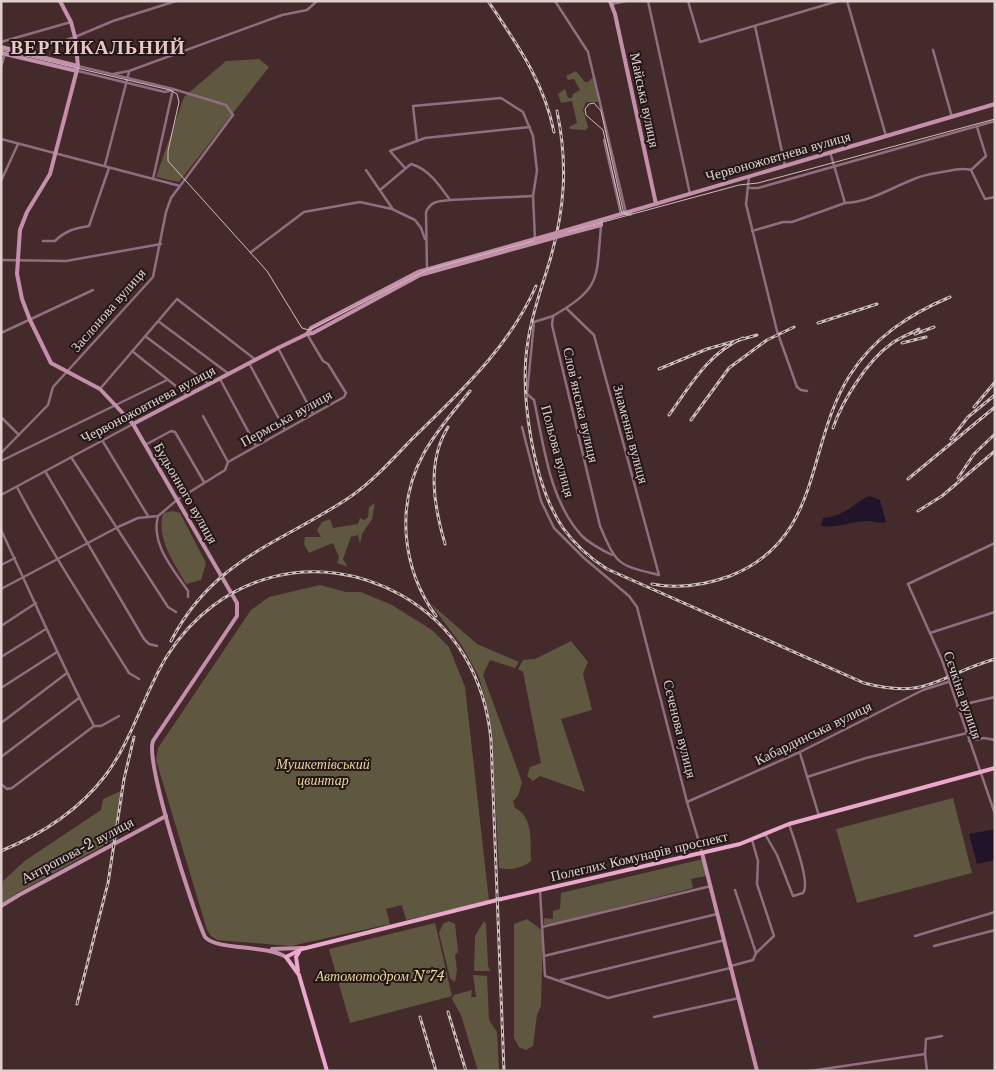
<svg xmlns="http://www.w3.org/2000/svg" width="996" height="1072" font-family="'Libre Baskerville',serif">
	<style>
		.green { fill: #5f5740 }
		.water { fill: #21132a }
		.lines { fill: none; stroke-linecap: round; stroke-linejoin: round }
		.street { stroke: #8f6e7f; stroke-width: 2.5 }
		.secondary { stroke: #c38fab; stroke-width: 4 }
		.primary { stroke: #eba8cc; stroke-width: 4 }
		.tram { stroke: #d0bdbd; stroke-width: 1 }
		.rail-casing { stroke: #d0bdbd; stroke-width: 3 }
		.rail { stroke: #221616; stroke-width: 1; stroke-dasharray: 4; stroke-linecap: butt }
		.secondary-bridge { stroke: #c38fab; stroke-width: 4 }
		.labels { text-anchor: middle; stroke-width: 4; stroke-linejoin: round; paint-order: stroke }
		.street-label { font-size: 14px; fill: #e1cfcf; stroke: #221616 }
		.park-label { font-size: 14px; font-style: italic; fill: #ead59d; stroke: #221616 }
		.district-label { font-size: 19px; font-weight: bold; letter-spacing: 1px; fill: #e9c7c6; stroke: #221616 }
	</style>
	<rect width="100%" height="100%" fill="#442a2a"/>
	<g class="green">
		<path d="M259 59 269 67 179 182 156 177 184 97 226 61Z"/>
		<path d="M576 71 585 82H588L593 77 600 98 598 102H586L583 110 588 127 586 130 570 129 569 127 577 123 572 101 561 103 558 94 565 89 568 98H572L573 94 580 90 574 79 568 80 566 76Z"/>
		<path d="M375 503 372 519 362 534 360 544 358 535 351 537 343 559 348 567 337 563 339 557 333 543 309 553 304 544 305 537H321L317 530 322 522 330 519 333 528 358 524 360 518 364 520 368 517 369 507Z"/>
		<path d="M173 511 180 513 206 563 201 580 186 584C174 562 156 539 163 513Z"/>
		<path d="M320 585 346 592H361L392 605 432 630 449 647 465 687 489 901 406 920 402 905 386 909 390 924 291 946 217 940 211 936 207 930 156 760 158 748 251 610 269 597Z"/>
		<path d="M430 603 477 644 519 662 515 668 490 660 483 675 522 782 518 796 513 801 515 808C534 817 530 842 531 861 523 868 509 871 499 868L492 739 485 698 479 677 462 646Z"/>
		<path d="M571 641 588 662 583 674 592 710 561 719 585 792 540 776 533 781 527 776 530 767 541 763 523 672 518 669 523 660 535 659Z"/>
		<path d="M123 790 114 840 17 893 1 904 3 881 26 860 101 810 103 799Z"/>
		<path d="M953 798 972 873 857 903 836 829Z"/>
		<path d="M703 859 706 876 691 879 693 888 548 925 544 924V918L553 919V911L560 909 561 893Z"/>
		<path d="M527 919 543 931 541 1006 537 1015 533 1046 526 1050 519 1047 514 1038V924Z"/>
		<path d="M449 921 455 924 458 952 455 955 457 970 455 982 450 978 439 933 443 924Z"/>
		<path d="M484 921 486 924 488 965 490 971H474L475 936Z"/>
		<path d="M435 923 452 996 350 1023 329 949Z"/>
		<path d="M473 975 487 976 489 1020 497 1032 499 1071H478L461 1015 452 999 454 995 472 990 471 997H476Z"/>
	</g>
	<g class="water">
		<path d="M869 496 880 500 886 522C879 524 873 521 866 521 850 522 837 528 821 526L823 518C845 516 851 505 869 496Z"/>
		<path d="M995 829V860L977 864 969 834Z"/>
	</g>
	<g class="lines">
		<g class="street">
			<path d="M555 1 588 52 626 213"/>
			<path d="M648 1 690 194"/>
			<path d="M688 1 700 42 838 1"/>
			<path d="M847 1 886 136"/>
			<path d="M612 4 626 1"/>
			<path d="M755 26 785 166"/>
			<path d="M1 42 71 22"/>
			<path d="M933 50 952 117"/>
			<path d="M28 53 75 37 113 21 176 1"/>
			<path d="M1 67 5 54"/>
			<path d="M78 71 165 92 172 90"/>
			<path d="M113 74 129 71 282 15 307 10 317 1"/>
			<path d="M1 139 180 186"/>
			<path d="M604 140 621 214"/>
			<path d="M417 141 413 106 501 98 523 112 533 136 537 171 533 196 535 239"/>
			<path d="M830 152 845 203C870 202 891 188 914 179 925 174 937 173 948 171 956 169 964 168 971 170L986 156 977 127"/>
			<path d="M105 165 129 72"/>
			<path d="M405 168 390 151 425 138 530 127"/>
			<path d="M366 170 392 208"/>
			<path d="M971 170 985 199 995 197"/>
			<path d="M749 177 746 204 777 331 797 387 801 390 807 391"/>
			<path d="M153 179 173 89"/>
			<path d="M1 181 18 144"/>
			<path d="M749 188H758L995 121"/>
			<path d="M380 190 411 164C429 169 440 186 450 200 438 201 431 201 426 212L427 269"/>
			<path d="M450 200 533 196"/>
			<path d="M752 231 783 222H792L845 203"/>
			<path d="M43 241H55C65 231 75 228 89 226L109 168"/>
			<path d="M251 252 304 212 360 202 392 209 415 220 421 228 425 239"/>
			<path d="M1 260 66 261 161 244"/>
			<path d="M567 309 594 335 659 575C618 565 617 566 600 526L552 325 553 316C602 287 596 280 601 226"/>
			<path d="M553 316 534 322 527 394 534 400C544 446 549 500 582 536 590 544 602 550 612 555"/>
			<path d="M158 321 229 374"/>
			<path d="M1 333 93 290"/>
			<path d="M145 336 209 384"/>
			<path d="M278 348 313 414"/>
			<path d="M132 351 187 395"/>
			<path d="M249 363 285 430"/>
			<path d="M220 379 256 446"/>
			<path d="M100 389 177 299 256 360"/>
			<path d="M203 416 228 462"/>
			<path d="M1 417 19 435"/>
			<path d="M522 427 541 501 554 528 584 558 629 596 637 607 687 802 702 852"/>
			<path d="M102 440 148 516"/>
			<path d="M145 445 171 431 175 432 204 482"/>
			<path d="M1 453 48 405 53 387 153 277 166 212 171 198 233 115 226 105 173 89 78 66"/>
			<path d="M71 457 168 607 176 612"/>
			<path d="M1 461 167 380"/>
			<path d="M45 471 144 639 149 644 157 646"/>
			<path d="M17 487C50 551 91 612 129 673L139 679"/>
			<path d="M1 495 133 424"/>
			<path d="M158 516C150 544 174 570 188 591V597"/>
			<path d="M1 530C32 595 60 662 94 726"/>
			<path d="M995 543 908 584 942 660 995 814"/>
			<path d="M1 565 15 558"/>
			<path d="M1 589 118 527 138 518 158 516 177 500 225 470 228 462 344 397 346 393 328 364 323 361 307 334"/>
			<path d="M1 626 36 603"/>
			<path d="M930 633 995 612"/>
			<path d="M1 657 46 629"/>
			<path d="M1 688 57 652"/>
			<path d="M957 706 995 697"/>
			<path d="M1 723 67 673"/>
			<path d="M969 741 984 738 995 740"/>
			<path d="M800 753 819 816"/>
			<path d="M1 757 79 698"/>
			<path d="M807 777 866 758 967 733"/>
			<path d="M1 784 7 789 12 788 94 726H101L119 716"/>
			<path d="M687 802 800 752 923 690 948 682"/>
			<path d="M765 834 777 855 793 896 803 893C811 883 793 837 789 824"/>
			<path d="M540 890 545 976 608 998 730 968"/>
			<path d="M735 890 756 953"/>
			<path d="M542 927 711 886"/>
			<path d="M915 936 995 912"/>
			<path d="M934 946 995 930"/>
			<path d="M544 956 717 914"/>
			<path d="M731 966 753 960 756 953 774 936 757 884 758 861 752 840"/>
			<path d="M561 980 725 940"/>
			<path d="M654 1017 739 998"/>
			<path d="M810 1071 925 1054"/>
			<path d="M927 1071 925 1054 926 1039 942 1036"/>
		</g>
		<g class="secondary">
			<path d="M60 1 71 22 75 37 78 66 50 174 27 212 20 230 17 274 22 299 30 320 51 363 100 389 133 424 237 603V616L153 741C145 762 193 911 205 937 218 951 264 944 286 957"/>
			<path d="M610 1 615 14 656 204"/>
			<path d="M1 47 78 66"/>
			<path d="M1 53 77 71"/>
			<path d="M567 230 995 104"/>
			<path d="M567 234 601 225V220"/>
			<path d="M307 334 311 328 418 272 535 239"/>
			<path d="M133 424 278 348 307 334 313 333 420 275 535 243"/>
			<path d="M702 853 757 1071"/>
			<path d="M1 906 19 895 166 816"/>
			<path d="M272 949 303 948"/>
		</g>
		<g class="primary">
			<path d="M298 971 296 957 299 952"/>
			<path d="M327 1071 299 975 286 957 302 949 497 900 740 844 789 824 995 768"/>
		</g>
		<g class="tram">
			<path d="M1 50 170 90 177 94 179 102 168 151V161L267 271 302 328 309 330 427 270 739 185 758 183 995 119"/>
			<path d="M631 215 623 214 621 210 603 130 586 115 585 109 589 104 594 103 601 111 623 210 625 213H632"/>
		</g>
		<g class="rail-casing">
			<g id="rail">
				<path d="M488 1C516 43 544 81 554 132"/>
				<path d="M557 111C568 164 565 208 550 260 542 287 532 313 528 341 519 393 533 484 563 528 575 545 590 558 607 569L864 683C929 700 939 675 995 659"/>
				<path d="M818 323 877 304"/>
				<path d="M915 334 934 327"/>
				<path d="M902 343 926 337"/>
				<path d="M659 369 707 349 757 335"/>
				<path d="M974 407 995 382"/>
				<path d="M669 415C690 386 708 353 743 338"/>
				<path d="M691 420 729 368 767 340 794 327"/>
				<path d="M833 428C842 401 868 360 891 344 899 338 910 334 919 329"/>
				<path d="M951 439 968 417 995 395"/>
				<path d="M958 478 974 454 995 434"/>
				<path d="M908 479 995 407"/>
				<path d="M918 511 942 496 995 451"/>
				<path d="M445 544C434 506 426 463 448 427"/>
				<path d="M652 584C678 589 705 585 730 576 824 539 805 445 850 375 874 337 910 314 950 297"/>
				<path d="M436 616C402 569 395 505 424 453 436 431 454 411 470 391"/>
				<path d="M171 641C214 558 280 544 350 497 373 481 392 460 411 440 458 394 509 348 536 286"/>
				<path d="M1 851C40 835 79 810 105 776 133 739 143 695 167 656 219 574 317 548 401 595 456 626 485 678 491 740L504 1071"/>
				<path d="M77 1004 108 883 124 779 134 737"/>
				<path d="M448 1012 466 1071"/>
				<path d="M420 1017 436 1071"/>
			</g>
		</g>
		<use href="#rail" class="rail"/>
		<g class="secondary-bridge">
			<path d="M535 239 567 230"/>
			<path d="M535 243 567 234"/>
		</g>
	</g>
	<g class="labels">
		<g class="street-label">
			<text transform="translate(645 100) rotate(78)" y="5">Майська вулиця</text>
			<text transform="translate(778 156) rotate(-16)" y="5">Червоножовтнева вулиця</text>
			<text transform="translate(108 310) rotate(-49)" y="5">Заслонова вулиця</text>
			<text transform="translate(148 404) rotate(-28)" y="5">Червоножовтнева вулиця</text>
			<text transform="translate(581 405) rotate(77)" y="5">Слов’янська вулиця</text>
			<text transform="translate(286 418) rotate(-29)" y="5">Пермська вулиця</text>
			<text transform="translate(631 434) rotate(75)" y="5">Знаменна вулиця</text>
			<text transform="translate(558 451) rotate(75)" y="5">Польова вулиця</text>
			<text transform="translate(186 493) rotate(60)" y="5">Будьонного вулиця</text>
			<text transform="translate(963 695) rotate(71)" y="5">Сєчкіна вулиця</text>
			<text transform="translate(680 729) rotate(76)" y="5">Сєченова вулиця</text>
			<text transform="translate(813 733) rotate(-26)" y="5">Кабардинська вулиця</text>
			<text transform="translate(77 850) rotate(-28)" y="5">Антропова-2 вулиця</text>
			<text transform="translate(639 856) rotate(-13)" y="5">Полеглих Комунарів проспект</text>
		</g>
		<g class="park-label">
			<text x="323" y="769">Мушкетівський<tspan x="323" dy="16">цвинтар</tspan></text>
			<text x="380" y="981">Автомотодром №74</text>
		</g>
		<g class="district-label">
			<text x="98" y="54">ВЕРТИКАЛЬНИЙ</text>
		</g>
	</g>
	<rect width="996" height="1072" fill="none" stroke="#e1cfcf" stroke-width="5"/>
</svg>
